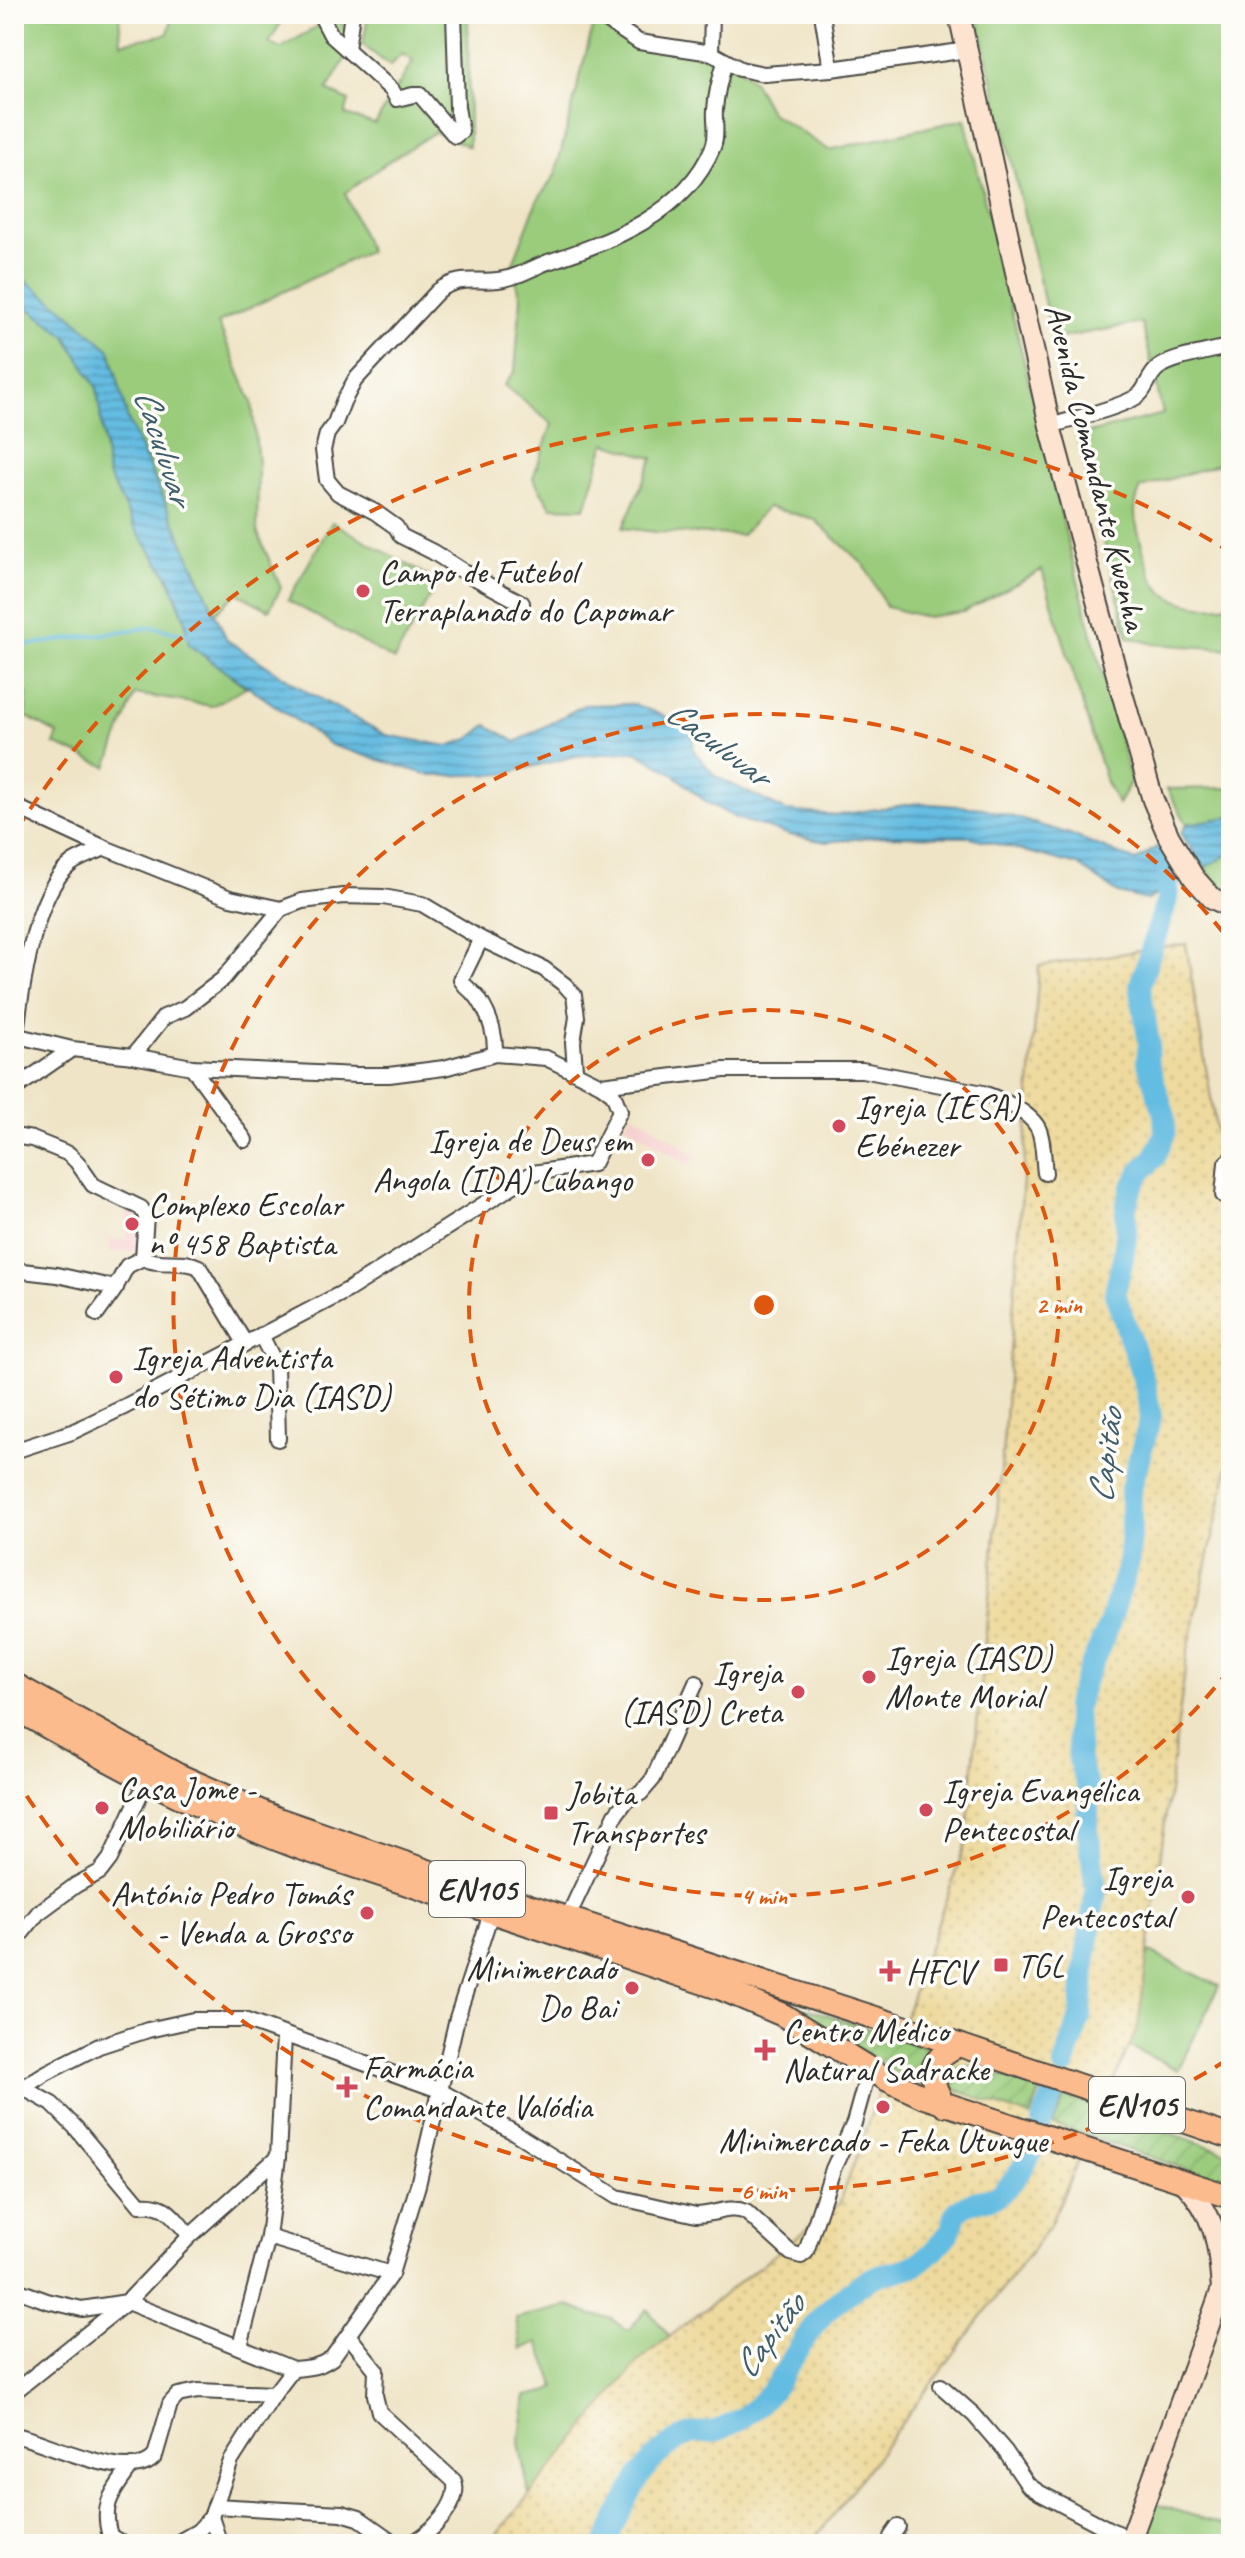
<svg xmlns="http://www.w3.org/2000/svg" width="1245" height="2558" font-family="Caveat,sans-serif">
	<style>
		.built { fill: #f7cfd0 }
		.grass { fill: #9acc7c; stroke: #627c54; stroke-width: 2 }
		.sand { fill: url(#sand-dots); stroke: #8c8264; stroke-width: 2 }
		.garden { fill: url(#garden-furrows); stroke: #627c54; stroke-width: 2 }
		.water { fill: url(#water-rules); stroke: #487486; stroke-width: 2 }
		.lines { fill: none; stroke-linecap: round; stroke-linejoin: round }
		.stream { stroke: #64bce1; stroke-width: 4 }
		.river { stroke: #64bce1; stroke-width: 22 }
		.street-casing { stroke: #484742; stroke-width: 18 }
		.secondary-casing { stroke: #484742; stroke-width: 24 }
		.primary-casing { stroke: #484742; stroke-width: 26 }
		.street { stroke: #fff; stroke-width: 14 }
		.secondary { stroke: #fde4d1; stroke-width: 20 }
		.primary { stroke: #fbbb8d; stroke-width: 22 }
		.ring { fill: none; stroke: #df570e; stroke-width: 4; stroke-dasharray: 14 10 }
		.poi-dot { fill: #d1495b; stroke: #fdfcf7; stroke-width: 3 }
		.labels { text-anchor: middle; stroke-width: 7; stroke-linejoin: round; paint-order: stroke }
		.shield { fill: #fdfcf7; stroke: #6a6a68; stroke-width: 2 }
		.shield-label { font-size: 32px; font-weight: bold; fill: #2b2b2b }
		.street-label { font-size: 34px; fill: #2b2b2b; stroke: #fdfcf7 }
		.poi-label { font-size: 34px; fill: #2b2b2b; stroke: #fdfcf7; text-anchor: start }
		.water-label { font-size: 36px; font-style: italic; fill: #3f5e6b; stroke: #fdfcf7 }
		.centre { fill: #df570e; stroke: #fdfcf7; stroke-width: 4 }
		.ring-label { font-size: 24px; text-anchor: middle; font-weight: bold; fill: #df570e; stroke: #fdfcf7; stroke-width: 7; stroke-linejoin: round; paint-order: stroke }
	</style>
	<defs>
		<pattern id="sand-dots" width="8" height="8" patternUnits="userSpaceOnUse" patternTransform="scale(2)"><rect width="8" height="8" fill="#eeda9e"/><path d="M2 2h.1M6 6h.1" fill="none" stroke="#cb8" stroke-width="1.8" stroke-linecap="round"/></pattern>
		<pattern id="garden-furrows" width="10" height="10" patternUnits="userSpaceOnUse" patternTransform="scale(2)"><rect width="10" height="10" fill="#9acc7c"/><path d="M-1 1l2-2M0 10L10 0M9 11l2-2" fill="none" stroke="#85af6b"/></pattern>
		<pattern id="water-rules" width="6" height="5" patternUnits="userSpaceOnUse" patternTransform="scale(2)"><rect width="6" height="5" fill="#64bce1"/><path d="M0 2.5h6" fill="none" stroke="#5399b7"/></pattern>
	</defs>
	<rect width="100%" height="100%" fill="#fdfcf7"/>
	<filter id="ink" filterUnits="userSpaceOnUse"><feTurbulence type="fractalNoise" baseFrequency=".0125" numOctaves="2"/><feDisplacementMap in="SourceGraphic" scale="16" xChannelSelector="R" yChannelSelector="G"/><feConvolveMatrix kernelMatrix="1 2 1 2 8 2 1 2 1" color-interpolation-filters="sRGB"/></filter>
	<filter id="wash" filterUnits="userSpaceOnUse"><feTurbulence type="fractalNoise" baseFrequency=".006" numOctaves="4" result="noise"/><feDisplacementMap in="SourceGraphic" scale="32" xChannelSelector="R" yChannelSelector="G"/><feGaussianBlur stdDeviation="1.8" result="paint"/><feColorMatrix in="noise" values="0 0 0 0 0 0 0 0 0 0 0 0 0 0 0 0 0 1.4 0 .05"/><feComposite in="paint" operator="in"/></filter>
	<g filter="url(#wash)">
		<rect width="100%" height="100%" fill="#efe4c6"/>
		<g class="built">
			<path d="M633 1113 697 1156 689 1165 626 1125Z"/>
			<path d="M135 1206 140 1250 110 1253 109 1240 128 1239 126 1208Z"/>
		</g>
		<g class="grass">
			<path d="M14 14H119L121 43 168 34 173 14H286L269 43 281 48 335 16 356 40 327 90 349 101 345 115 375 124 413 61 402 54 390 66 363 45 368 14H468L469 147 435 132 389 161 345 193 369 251 218 323 252 402 258 464 257 531 281 588 269 610 237 593 215 613 128 420 110 350 14 272Z"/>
			<path d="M596 14 625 34 711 53 740 69 754 82 771 113 829 150 965 119 1070 551 1131 781 1118 804 1106 782 1042 570 963 612 926 617 886 607 865 566 814 519 767 507 742 535 656 532 623 528 653 458 605 443 585 508 551 507 533 478 552 424 504 385 515 371 521 298 512 266 537 201 555 175Z"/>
			<path d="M977 14H1231V460L1141 488C1131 509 1135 520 1141 542 1145 556 1148 571 1156 584 1169 605 1209 610 1231 604V649L1154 644 1128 637 1077 436 1163 414 1142 323 1053 339Z"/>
			<path d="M14 297 66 336 97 388 108 475 138 533 167 575 185 619 189 645 246 687 212 706 135 694 107 767 54 744 58 734 25 716 27 693 14 689Z"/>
			<path d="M332 522 438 582 394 660 288 600Z"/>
			<path d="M1231 788V817L1187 824 1167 789Z"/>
			<path d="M1231 853V893L1221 887 1204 868Z"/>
			<path d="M1150 1952 1219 1986 1178 2070 1109 2036Z"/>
			<path d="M569 2306 592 2315 610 2318 628 2331 647 2309 687 2357 530 2498 519 2443 526 2396 546 2392 556 2387 538 2342 521 2349 516 2318Z"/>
			<path d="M1156 2504 1231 2527V2544H1141Z"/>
		</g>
		<path class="sand" d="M1186 944 1231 1222V1454L1187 1655 1138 2027 1049 2227 811 2544H489L640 2360 840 2203 966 1842 1001 1471 1039 966Z"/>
		<g class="garden">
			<path d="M752 1990 928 2048C918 2062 918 2071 921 2087L902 2077 825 2027Z"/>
			<path d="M960 2065 971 2066 1041 2089 1030 2117 954 2089 945 2078 948 2069Z"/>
			<path d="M1065 2097 1231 2154V2184L1053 2124Z"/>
		</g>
		<g class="water">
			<path d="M14 272 61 307 110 350 128 420 227 640 309 693 386 735 448 746 469 739 487 725 516 742 584 705 634 704 694 728 693 750 715 776 786 811 837 815 918 803 983 808 1070 834 1136 861 1160 845 1177 874 1175 885 1147 900 1118 893 1078 865 970 837 885 836 826 842 790 835 736 818 706 802 672 773 636 751 576 756 503 774 432 776 331 745 189 645 185 619 168 575 138 533 108 475 97 388 66 336 14 297Z"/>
			<path d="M1231 817V853L1204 868 1181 833 1187 824Z"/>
		</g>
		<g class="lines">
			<path class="stream" d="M14 647 152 627 189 635"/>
			<g class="river">
				<path d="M1064 2066 1081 2014 1084 1970 1096 1890 1088 1829V1788L1079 1761 1076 1707 1085 1679 1108 1628 1128 1565 1131 1536V1488L1151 1416 1145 1384 1115 1293 1123 1258 1126 1237V1207L1131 1190 1140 1173 1155 1157 1165 1133 1164 1113 1147 1060 1149 1044 1140 985 1168 897V862"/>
				<path d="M1042 2121 1054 2093"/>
				<path d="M605 2544C626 2502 641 2455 688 2435 695 2432 704 2433 712 2432 727 2428 743 2418 754 2409 790 2379 800 2328 841 2299 852 2290 864 2281 877 2276 890 2271 904 2272 917 2264 927 2258 940 2244 948 2234 955 2226 952 2214 961 2208 971 2200 984 2201 995 2197 1007 2193 1026 2163 1033 2151"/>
			</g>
		</g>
	</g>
	<g filter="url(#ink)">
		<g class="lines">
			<g class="street-casing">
				<g id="street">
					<path d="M320 14 331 35 392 90 397 99 413 95H420L455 136 461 131 457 107 454 14"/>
					<path d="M597 14 639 42 711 53 740 69 764 74 831 69 968 50"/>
					<path d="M822 14 831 69"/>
					<path d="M347 49 352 14"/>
					<path d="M711 53 712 14"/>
					<path d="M1050 426C1069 420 1128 406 1140 394 1147 387 1149 375 1158 368 1175 356 1211 352 1231 346"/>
					<path d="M522 603 466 573 433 552 401 536 396 527 375 512 338 493 327 480 323 450 327 434 335 423 343 402 355 380 438 291C464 272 481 286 508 278 522 275 534 267 548 262 612 241 685 214 713 147 718 135 714 122 715 110 716 94 720 78 725 62"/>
					<path d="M14 806 105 848 230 898 281 909"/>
					<path d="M481 939 461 980C468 991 473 991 478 998 490 1016 496 1033 495 1054"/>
					<path d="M14 1035 72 1049 133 1056 192 1067 356 1075H389L444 1068 495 1054 546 1058 601 1085 613 1094 620 1111 593 1164 533 1173 348 1290 122 1408 72 1432 14 1451"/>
					<path d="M14 1051C19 1004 32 893 71 864 80 857 94 853 105 848"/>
					<path d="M133 1056 164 1017 185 1008 223 979 281 909 302 901 343 896 383 897 422 904 481 939 544 969 565 985 574 995 577 1017 573 1042 575 1070"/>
					<path d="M192 1067 245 1140"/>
					<path d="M601 1085 724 1070H862L983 1093C1000 1099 1029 1111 1038 1128 1044 1140 1043 1159 1045 1173"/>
					<path d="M14 1089 72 1049"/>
					<path d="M14 1136 32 1139 69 1154 77 1162 93 1185 141 1208 146 1216 143 1258C160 1267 181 1258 199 1267L245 1343"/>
					<path d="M1223 1195 1226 1163 1231 1159"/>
					<path d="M14 1270 57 1275 116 1288"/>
					<path d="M97 1314 113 1292 127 1266 143 1258"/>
					<path d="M261 1335 276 1365 278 1439"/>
					<path d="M567 1919 616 1814 627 1800 641 1793 653 1779 696 1683"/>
					<path d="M14 1943 38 1913 76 1885 100 1872 110 1859 146 1782"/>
					<path d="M284 2036 278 2157 190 2236 127 2302 293 2369C309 2368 319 2367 332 2358L391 2274 418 2185 457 2018 492 1910"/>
					<path d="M16 2084 52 2104 75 2127 140 2205C167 2202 173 2217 190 2236"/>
					<path d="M14 2093 46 2073 99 2046 148 2030 193 2020H244L439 2090 515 2133 617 2197 696 2215C714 2215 729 2205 746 2212L791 2253 801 2256 806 2252 833 2169 854 2123 869 2069"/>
					<path d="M268 2237 391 2274"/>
					<path d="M14 2289 47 2301 82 2309 127 2302"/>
					<path d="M349 2336 376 2370 375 2395 379 2412 454 2481C462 2502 429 2537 409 2544"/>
					<path d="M240 2346 268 2237 278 2157"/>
					<path d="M941 2386 974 2415 1005 2451 1028 2485 1040 2493 1112 2531"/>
					<path d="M14 2392 127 2302"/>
					<path d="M14 2435C44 2440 132 2486 155 2456L170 2404 178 2395 198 2391 274 2394 293 2369"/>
					<path d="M215 2506 342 2513 359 2518 396 2544"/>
					<path d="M211 2517 220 2544"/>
					<path d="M123 2544 110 2536C100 2503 114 2491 132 2465"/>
					<path d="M175 2544 198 2531 211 2517 231 2461 274 2394"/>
					<path d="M891 2544V2537L898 2527"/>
					<path d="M1095 2544 1112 2531 1118 2533"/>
				</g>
			</g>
			<g class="secondary-casing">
				<g id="secondary">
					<path d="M959 14 1050 426 1120 686 1153 800 1169 837 1194 878 1212 898 1231 907"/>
					<path d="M1183 2181C1217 2217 1218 2243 1222 2289"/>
					<path d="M1129 2544 1222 2289 1231 2281"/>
				</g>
			</g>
			<g class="primary-casing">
				<g id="primary">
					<path d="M14 1684 178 1775 278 1819 508 1899 959 2045 1231 2137"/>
					<path d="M14 1708C107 1761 199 1811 300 1848L722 1989 783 2015 886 2079 924 2097 1231 2197"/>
					<path d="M944 2105C927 2075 927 2060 959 2045"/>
				</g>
			</g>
			<use href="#street" class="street"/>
			<use href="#secondary" class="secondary"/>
			<use href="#primary" class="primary"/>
		</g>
	</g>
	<g class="ring">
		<circle cx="764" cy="1305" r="295"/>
		<path d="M1230 1669A591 591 0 1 1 1230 941"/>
		<path d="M1227 2060A886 886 0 0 1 17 1781M17 829A886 886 0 0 1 1227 550"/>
	</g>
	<g class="poi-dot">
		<circle cx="363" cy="591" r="8"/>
		<circle cx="839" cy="1126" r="8"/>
		<circle cx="648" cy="1160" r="8"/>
		<circle cx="132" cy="1224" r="8"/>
		<circle cx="116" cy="1377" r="8"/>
		<circle cx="869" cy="1677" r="8"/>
		<circle cx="798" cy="1692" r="8"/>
		<circle cx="102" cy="1808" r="8"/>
		<circle cx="926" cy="1810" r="8"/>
		<rect x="543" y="1805" width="16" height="16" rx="4"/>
		<circle cx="1188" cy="1897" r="8"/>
		<circle cx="367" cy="1913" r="8"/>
		<rect x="993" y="1957" width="16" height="16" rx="4"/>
		<path d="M886 1959h8v8h8v8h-8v8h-8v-8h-8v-8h8z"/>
		<circle cx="632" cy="1988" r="8"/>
		<path d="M761 2038h8v8h8v8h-8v8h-8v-8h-8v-8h8z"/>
		<path d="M343 2075h8v8h8v8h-8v8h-8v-8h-8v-8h8z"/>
		<circle cx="883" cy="2107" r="8"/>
	</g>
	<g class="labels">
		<g class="shield">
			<rect x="429" y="1861" width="96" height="56" rx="6"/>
			<rect x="1089" y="2077" width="96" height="56" rx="6"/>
		</g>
		<g class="shield-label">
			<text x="477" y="1900">EN105</text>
			<text x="1137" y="2116">EN105</text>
		</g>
		<g class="street-label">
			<text transform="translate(1097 467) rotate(76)" y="12">Avenida Comandante Kwenha</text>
		</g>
		<g class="poi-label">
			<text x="379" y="583">Campo de Futebol<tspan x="379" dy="39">Terraplanado do Capomar</tspan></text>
			<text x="855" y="1118">Igreja (IESA)<tspan x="855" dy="39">Ebénezer</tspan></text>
			<text x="632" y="1152" text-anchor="end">Igreja de Deus em<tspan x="632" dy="39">Angola (IDA) Lubango</tspan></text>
			<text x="148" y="1216">Complexo Escolar<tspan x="148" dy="39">nº 458 Baptista</tspan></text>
			<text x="132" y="1369">Igreja Adventista<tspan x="132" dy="39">do Sétimo Dia (IASD)</tspan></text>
			<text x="885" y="1669">Igreja (IASD)<tspan x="885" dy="39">Monte Morial</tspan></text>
			<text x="782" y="1684" text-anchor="end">Igreja<tspan x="782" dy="39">(IASD) Creta</tspan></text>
			<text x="118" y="1800">Casa Jome -<tspan x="118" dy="39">Mobiliário</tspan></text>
			<text x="942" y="1802">Igreja Evangélica<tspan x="942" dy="39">Pentecostal</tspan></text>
			<text x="567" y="1805">Jobita<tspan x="567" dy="39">Transportes</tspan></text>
			<text x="1172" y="1889" text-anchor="end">Igreja<tspan x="1172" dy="39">Pentecostal</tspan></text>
			<text x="351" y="1905" text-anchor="end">António Pedro Tomás<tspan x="351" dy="39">- Venda a Grosso</tspan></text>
			<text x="1017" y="1977">TGL</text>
			<text x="616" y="1980" text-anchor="end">Minimercado<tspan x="616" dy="39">Do Bai</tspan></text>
			<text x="906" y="1983">HFCV</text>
			<text x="783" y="2042">Centro Médico<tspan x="783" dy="39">Natural Sadracke</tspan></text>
			<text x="363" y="2079">Farmácia<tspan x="363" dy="39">Comandante Valódia</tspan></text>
			<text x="883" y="2152" text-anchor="middle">Minimercado - Feka Utungue</text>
		</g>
		<g class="water-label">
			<text transform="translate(165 446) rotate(72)" y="13">Caculuvar</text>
			<text transform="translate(719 742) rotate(37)" y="13">Caculuvar</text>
			<text transform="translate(1104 1456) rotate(-83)" y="13">Capitão</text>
			<text transform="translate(768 2335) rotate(-53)" y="13">Capitão</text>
		</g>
	</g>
	<circle cx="764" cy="1305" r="12" class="centre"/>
	<g class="ring-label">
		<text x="1059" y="1313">2 min</text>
		<text x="764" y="1904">4 min</text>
		<text x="764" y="2199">6 min</text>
	</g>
	<rect width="1245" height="2558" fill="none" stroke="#fdfcf7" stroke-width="48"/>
</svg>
